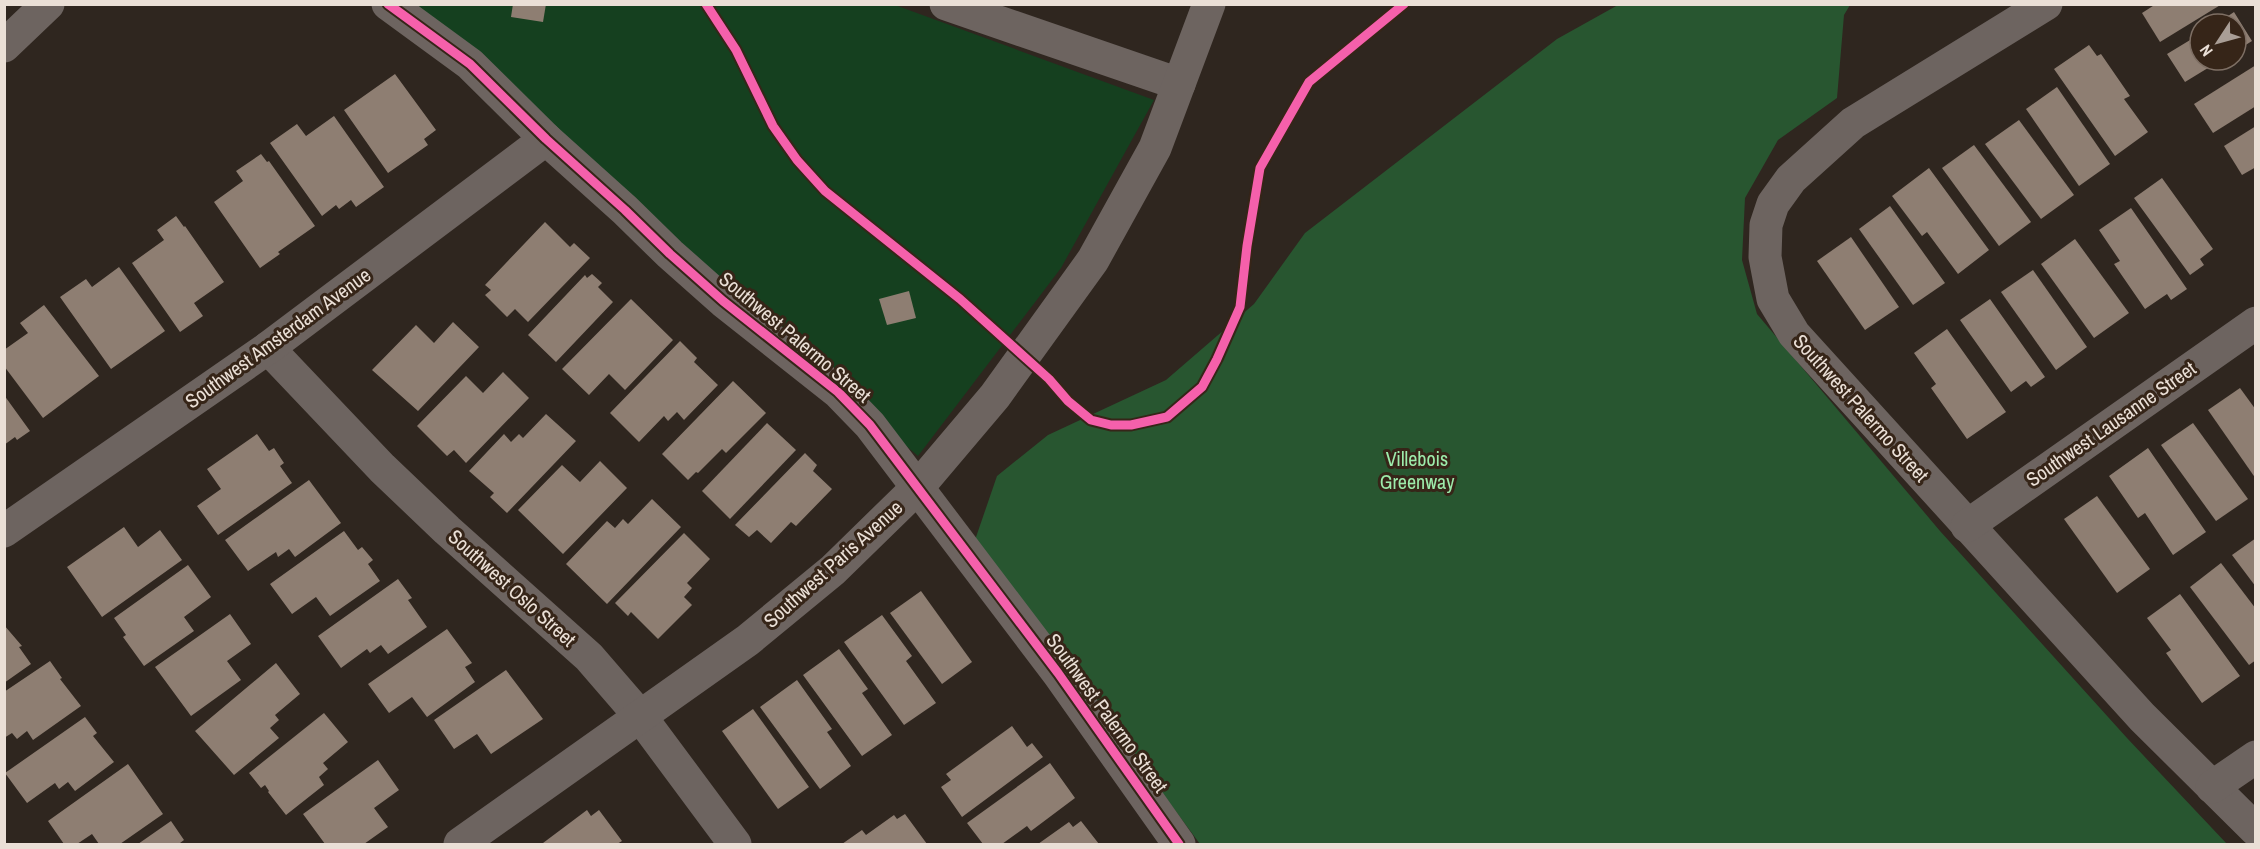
<svg xmlns="http://www.w3.org/2000/svg" width="2260" height="849" font-family="'Archivo Narrow',sans-serif">
	<style>
		.green { fill: #15401f }
		.forest { fill: #285630 }
		.building { fill: #8e7e72 }
		.lines { fill: none; stroke-linecap: round; stroke-linejoin: round }
		.minor { stroke: #6d6460; stroke-width: 33 }
		.cycleway-casing { stroke: #362518; stroke-width: 13 }
		.cycleway { stroke: #f560ab; stroke-width: 9 }
		.labels { text-anchor: middle; stroke-width: 6; stroke-linejoin: round; paint-order: stroke }
		.street-label { font-size: 20px; fill: #eadfd6; stroke: #362518 }
		.park-label { font-size: 20px; fill: #9decab; stroke: #362518 }
	</style>
	<rect width="100%" height="100%" fill="#2f261f"/>
	<path class="green" d="M409 5H895L1154 100 1061 268 918 456 684 255Z"/>
	<path class="forest" d="M1618 5H1850L1844 15 1837 98 1778 140 1745 198 1742 260 1757 314 1940 531 2127 738 2227 844H1200L975 540 997 476 1048 435 1166 380 1254 304 1305 233 1557 39Z"/>
	<g class="building">
		<path d="M513 4H546L543 22 511 17Z"/>
		<path d="M2156 4H2222L2160 42 2142 13Z"/>
		<path d="M2234 12 2252 41 2236 51V24H2216Z"/>
		<path d="M2200 34V60H2221L2185 82 2167 54Z"/>
		<path d="M2089 45 2097 56 2101 54 2130 96 2124 99 2148 132 2115 156 2054 69Z"/>
		<path d="M2256 65V106L2213 133 2194 104Z"/>
		<path d="M395 74 436 130 424 139 428 145 388 173 344 110Z"/>
		<path d="M2057 87 2110 164 2079 186 2026 109Z"/>
		<path d="M334 116 384 187 356 207 351 200 339 209 336 205 322 216 270 143 297 124 306 136Z"/>
		<path d="M2019 120 2074 195 2041 219 1985 144Z"/>
		<path d="M2256 126V167L2242 175 2224 146Z"/>
		<path d="M1974 145 2031 222 1999 246 1942 168Z"/>
		<path d="M261 154 267 162 269 161 315 226 278 252 280 254 260 268 214 202 243 181 236 171Z"/>
		<path d="M1929 168 1989 250 1958 274 1927 232 1922 236 1892 196Z"/>
		<path d="M2162 178 2213 249 2200 259 2204 265 2190 275 2134 198Z"/>
		<path d="M1890 206 1945 283 1913 305 1859 229Z"/>
		<path d="M2131 208 2187 289 2171 300 2167 294 2145 309 2114 264 2120 261 2099 230Z"/>
		<path d="M176 216 184 227 185 226 224 282 194 303 203 316 180 332 132 263 164 240 157 230Z"/>
		<path d="M545 222 570 247 574 243 590 258 528 322 515 309 507 317 485 295 491 290 485 285Z"/>
		<path d="M1851 237 1899 307 1865 330 1817 261Z"/>
		<path d="M2075 239 2129 313 2094 338 2041 264Z"/>
		<path d="M119 267 165 331 111 369 60 297 86 279 92 287Z"/>
		<path d="M2033 270 2087 347 2056 370 2001 292Z"/>
		<path d="M592 274 602 283 598 287 613 302 556 362 528 335 585 275 587 278Z"/>
		<path d="M909 291 916 318 887 325 879 299Z"/>
		<path d="M631 299 673 340 625 390 609 374 589 395 562 369Z"/>
		<path d="M1990 299 2045 377 2031 387 2026 381 2011 392 1960 320Z"/>
		<path d="M44 305 99 376 43 418 4 366V350L28 333 20 323Z"/>
		<path d="M453 322 479 347 418 411 372 370 416 325 434 343Z"/>
		<path d="M1947 329 2006 412 1967 439 1931 388 1936 384 1914 353Z"/>
		<path d="M680 341 697 358 694 362 718 385 684 420 677 412 668 421 664 416 639 442 610 413Z"/>
		<path d="M503 372 529 398 466 463 454 450 447 456 417 426 466 376 483 393Z"/>
		<path d="M733 381 766 413 726 453 722 449 698 473 696 472 688 480 662 454Z"/>
		<path d="M2240 388 2256 410V479L2208 410Z"/>
		<path d="M4 395 30 431 17 440 15 437 4 445Z"/>
		<path d="M546 414 576 441 507 513 490 497 494 493 469 471 504 434 511 442 519 434 523 438Z"/>
		<path d="M767 423 796 450 730 519 702 491Z"/>
		<path d="M2193 423 2248 499 2216 521 2161 445Z"/>
		<path d="M257 434 269 451 274 448 284 463 280 466 292 483 218 535 197 506 221 489 207 469Z"/>
		<path d="M2148 448 2206 532 2173 555 2145 513 2138 518 2109 476Z"/>
		<path d="M805 453 817 465 813 471 832 489 796 526 791 522 771 543 757 530 749 537 735 525Z"/>
		<path d="M600 461 627 488 563 554 518 510 562 465 580 482Z"/>
		<path d="M309 480 341 523 295 557 289 549 278 557 276 552 248 571 225 540Z"/>
		<path d="M2097 496 2150 569 2117 593 2064 519Z"/>
		<path d="M652 499 681 527 607 604 566 564 607 521 615 528 623 519 628 524Z"/>
		<path d="M124 527 138 547 160 530 182 560 102 617 67 567Z"/>
		<path d="M344 531 358 550 362 547 373 560 368 564 380 581 330 616 316 597 292 614 270 584Z"/>
		<path d="M684 533 710 559 687 583 692 588 684 597 692 605 658 639 631 612 628 616 615 603Z"/>
		<path d="M2256 538V587L2232 555Z"/>
		<path d="M2221 563 2256 609V660L2249 665 2190 587Z"/>
		<path d="M188 565 211 597 184 617 194 631 144 666 123 637 126 635 114 618Z"/>
		<path d="M398 579 412 598 408 600 427 627 388 654 381 645 370 653 367 649 341 668 318 636Z"/>
		<path d="M921 591 972 662 942 684 890 613Z"/>
		<path d="M2180 594 2240 676 2202 703 2166 653 2171 650 2147 618Z"/>
		<path d="M230 614 251 644 227 661 241 680 191 716 155 667Z"/>
		<path d="M882 615 912 656 906 661 936 703 904 725 844 642Z"/>
		<path d="M4 625 22 646 19 647 31 664 4 683Z"/>
		<path d="M447 629 472 663 465 667 475 682 427 717 412 697 389 713 368 684Z"/>
		<path d="M839 649 868 689 862 693 892 735 862 756 803 675Z"/>
		<path d="M50 661 62 678 60 679 81 706 33 740 27 731 17 739 12 733 4 738V692Z"/>
		<path d="M276 663 300 694 275 715 279 720 270 728 279 738 234 775 195 731Z"/>
		<path d="M506 670 543 719 491 754 477 734 454 749 434 720Z"/>
		<path d="M797 680 832 729 827 732 851 766 820 789 760 707Z"/>
		<path d="M753 709 809 787 778 809 722 731Z"/>
		<path d="M324 713 348 742 323 763 328 769 319 777 324 785 286 815 268 792 269 791 265 785 261 788 249 773Z"/>
		<path d="M85 717 97 733 93 736 114 762 75 791 68 782 59 789 55 783 27 803 5 773Z"/>
		<path d="M1012 726 1027 747 1032 743 1043 757 962 817 941 787 951 780 946 774Z"/>
		<path d="M378 760 399 790 374 808 388 827 364 844H325L303 814Z"/>
		<path d="M1050 763 1075 798 1031 831 1027 826 1002 844H983L967 823Z"/>
		<path d="M128 764 163 814 120 844H99L92 834 77 844H64L48 821Z"/>
		<path d="M587 810 591 816 599 810 622 841 617 844 543 843Z"/>
		<path d="M905 814 927 844H842L862 830 866 835 894 815 897 819Z"/>
		<path d="M171 821 184 840 180 843 181 844H138Z"/>
		<path d="M1081 821 1099 844H1038L1069 822 1073 827Z"/>
	</g>
	<g class="lines">
		<g class="minor">
			<path d="M388 4 470 64 546 139 625 210 670 254 723 301 838 392 870 425 1058 673 1179 844"/>
			<path d="M946 4 1179 84"/>
			<path d="M2046 4 1853 123 1791 179 1773 204 1766 225 1765 257 1773 299 1794 334 2142 717 2256 830"/>
			<path d="M4 46 48 4"/>
			<path d="M268 348 382 468 447 530 589 657 640 716 735 844"/>
			<path d="M1967 526 2256 323"/>
			<path d="M4 531 268 348 546 139"/>
			<path d="M2212 787 2256 757"/>
			<path d="M460 844 748 640 833 570 918 487 995 396 1093 260 1155 148 1209 4"/>
		</g>
		<g class="cycleway-casing">
			<g id="cycleway">
				<path d="M388 4 470 64 546 139 625 210 670 254 723 301 838 392 870 425 1058 673 1179 844"/>
				<path d="M706 4 736 50 773 126 797 160 825 191 960 299 1049 379 1068 401 1091 420 1111 425H1131L1167 417 1202 387 1217 359 1240 307 1247 246 1260 168 1309 82 1404 4"/>
			</g>
		</g>
		<use href="#cycleway" class="cycleway"/>
	</g>
	<g class="labels">
		<g class="street-label">
			<text transform="translate(795 337) rotate(40)" y="7">Southwest Palermo Street</text>
			<text transform="translate(278 338) rotate(-36)" y="7">Southwest Amsterdam Avenue</text>
			<text transform="translate(1861 408) rotate(48)" y="7">Southwest Palermo Street</text>
			<text transform="translate(2111 424) rotate(-35)" y="7">Southwest Lausanne Street</text>
			<text transform="translate(833 564) rotate(-42)" y="7">Southwest Paris Avenue</text>
			<text transform="translate(512 588) rotate(42)" y="7">Southwest Oslo Street</text>
			<text transform="translate(1107 713) rotate(54)" y="7">Southwest Palermo Street</text>
		</g>
		<g class="park-label">
			<text x="1417" y="466">Villebois<tspan x="1417" dy="23">Greenway</tspan></text>
		</g>
	</g>
	<rect width="2260" height="849" fill="none" stroke="#eadfd6" stroke-width="12"/>
	<g transform="translate(2218 42) rotate(234)"><circle r="28" fill="#362518" stroke="#7e6f64" stroke-width="1.5"/>
	<path d="M0-4.5L10 22L0 15L-10 22Z" fill="#a99e96"/>
	<text y="-9" font-size="16" font-weight="bold" text-anchor="middle" fill="#eadfd6">N</text>
	</g>
</svg>
